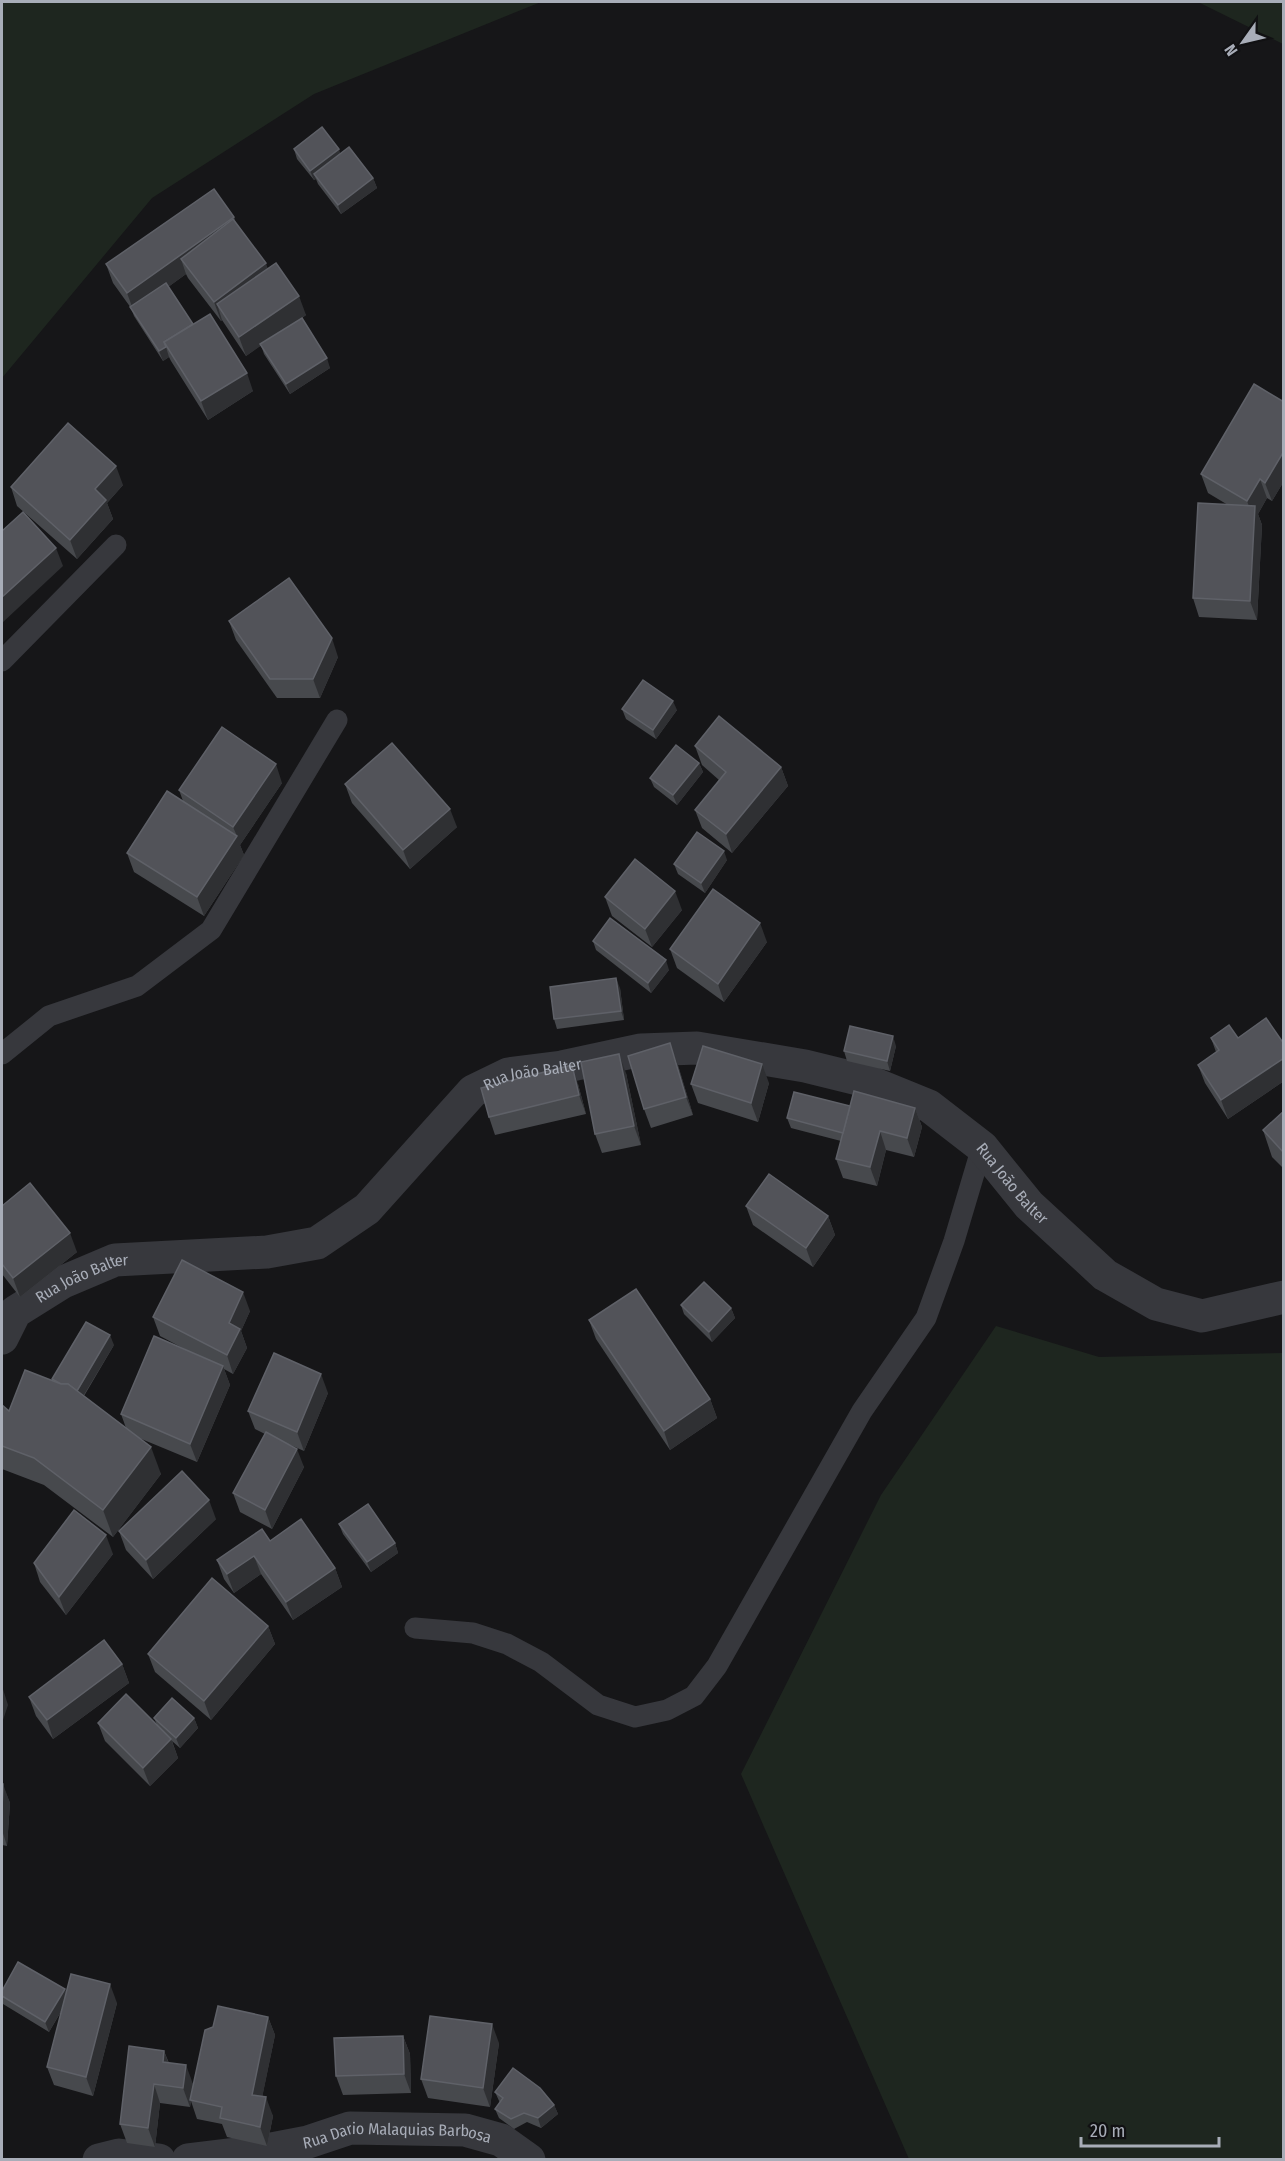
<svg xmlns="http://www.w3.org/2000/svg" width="1285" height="2161" font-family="'Fira Sans Condensed',sans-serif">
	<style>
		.green { fill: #1e261f }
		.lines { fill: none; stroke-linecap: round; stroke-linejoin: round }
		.lane { stroke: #37383d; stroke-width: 21 }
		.street { stroke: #37383d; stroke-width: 33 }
		.wall { fill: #47494d }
		.shaded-wall { fill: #2f3033 }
		.building { fill: #525359; stroke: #5f6168; stroke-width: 1.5 }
		.labels { text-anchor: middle; stroke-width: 4.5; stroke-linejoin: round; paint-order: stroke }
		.street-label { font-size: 16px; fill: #a8adb8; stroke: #111113 }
	</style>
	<rect width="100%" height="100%" fill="#161618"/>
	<g class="green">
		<path d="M2 2H541L314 94 152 198 2 378Z"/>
		<path d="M1198 2H1283V44Z"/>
		<path d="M996 1326 1099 1357 1283 1353V2159H909L741 1774 881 1495Z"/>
	</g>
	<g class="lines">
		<g class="lane">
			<path d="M2 661 116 545"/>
			<path d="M2 1054 49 1016 137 986 211 930 337 720"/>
			<path d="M415 1628 473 1633 507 1644 541 1662 598 1705 635 1717 667 1710 694 1696 717 1666 862 1411 926 1318 954 1241 982 1147"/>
		</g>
		<g class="street">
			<path id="s1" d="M2 1338 15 1312 63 1282 115 1260 267 1252 317 1243 367 1209 473 1091 508 1074 562 1067 641 1050 697 1048 805 1066 870 1082 929 1106 982 1147 1029 1205 1105 1275 1156 1304 1202 1316 1284 1297"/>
			<path d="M99 2160 119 2155 159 2160"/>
			<path id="s2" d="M188 2160 261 2151 308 2142 350 2128 465 2130 501 2140 529 2160"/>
		</g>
	</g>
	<g class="wall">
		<path d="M294 149 340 154 373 178 377 188 341 214 318 184 316 179 314 180 297 159Z"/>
		<path d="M234 217 236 225 268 269 306 315 302 318 330 368 290 394 264 354 261 345 246 356 222 320 221 321 188 278 186 274 168 287 193 324 253 391 208 420 171 361 169 357 163 361 134 316 131 308 113 283 106 264Z"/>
		<path d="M1284 402V481L1272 501 1267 498 1258 514 1262 525 1257 620 1199 617 1193 598 1228 505 1208 493 1201 474Z"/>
		<path d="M123 485 107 503 113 519 77 559 17 506 11 487Z"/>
		<path d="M229 621 338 657 320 698H277L236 640Z"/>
		<path d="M622 709 677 710 656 739 626 719Z"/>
		<path d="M695 746 781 767 788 786 732 853 702 828 695 810 719 780 702 765Z"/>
		<path d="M699 763 703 772 677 805 654 787 650 778Z"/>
		<path d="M282 783 240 845 244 855 204 916 134 872 127 853 183 801 179 790Z"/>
		<path d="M345 784 457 827 410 869 352 803Z"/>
		<path d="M727 860 705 893 678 874 674 864Z"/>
		<path d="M605 897 682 910 652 947 612 916Z"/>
		<path d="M593 941 669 970 651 993 596 950Z"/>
		<path d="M767 942 724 1002 677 968 670 949Z"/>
		<path d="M620 988 624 1020 557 1029 554 1019Z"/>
		<path d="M1211 1038H1238L1284 1044V1081L1228 1119 1205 1083 1198 1065 1216 1052Z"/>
		<path d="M670 1043 677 1062 693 1115 651 1128 644 1109Z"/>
		<path d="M896 1046 890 1071 847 1061 844 1051Z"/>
		<path d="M626 1073 641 1145 602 1153 595 1134Z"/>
		<path d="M769 1083 758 1122 698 1103 691 1084Z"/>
		<path d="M578 1084 586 1114 495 1135 489 1117Z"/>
		<path d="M850 1106 915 1108 922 1127 914 1157 886 1150 877 1186 843 1178 836 1159 841 1141 791 1128 787 1118Z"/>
		<path d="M1284 1111V1169L1272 1157 1263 1130Z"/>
		<path d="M2 1206 77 1252 20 1297 2 1274Z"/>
		<path d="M746 1206 828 1216 835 1235 813 1267 753 1225Z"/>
		<path d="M681 1305 731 1308 735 1318 712 1342 684 1314Z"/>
		<path d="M250 1311 241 1331 247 1348 233 1374 224 1369 230 1385 197 1462 139 1438 161 1474 113 1537 44 1485 2 1469V1405L9 1411 53 1380 114 1345 84 1396 126 1428 121 1414 194 1354 160 1336 153 1317Z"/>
		<path d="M589 1320 710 1399 717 1418 670 1450 596 1339Z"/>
		<path d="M328 1393 304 1451 286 1443 304 1467 272 1529 240 1512 233 1493 265 1434 255 1429 248 1411Z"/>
		<path d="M216 1519 153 1579 126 1550 119 1531Z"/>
		<path d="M339 1524 395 1543 398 1553 371 1572 343 1534Z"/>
		<path d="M270 1541 335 1568 342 1587 293 1620 261 1574 234 1593 224 1579 217 1560Z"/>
		<path d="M113 1554 66 1615 40 1582 34 1563Z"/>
		<path d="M268 1626 275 1644 211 1720 155 1672 148 1654Z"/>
		<path d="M122 1664 129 1683 53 1739 36 1716 29 1697Z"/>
		<path d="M154 1718H194L198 1728 180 1748 172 1741 178 1758 150 1786 105 1741 98 1723 157 1725Z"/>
		<path d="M2 1784 10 1803 7 1846 2 1845Z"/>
		<path d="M65 1989 66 1993 117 2003 93 2096 54 2085 47 2067 62 2010 49 2032 3 2004 2 2001V1991Z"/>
		<path d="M268 2017 275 2035 262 2097 273 2116 267 2146 227 2137 222 2124 197 2119 191 2101 190 2107 160 2103 155 2147 127 2143 120 2124 164 2051 169 2063 193 2084 192 2094Z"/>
		<path d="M403 2036 410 2054 411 2093 343 2095 336 2076Z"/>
		<path d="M499 2043 490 2107 428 2098 421 2079Z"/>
		<path d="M495 2092 554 2105 558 2114 541 2128 527 2122 514 2129 499 2118 495 2109 500 2103Z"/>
	</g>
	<g class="shaded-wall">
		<path d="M339 149 342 159 314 174 316 179 314 180 310 171Z"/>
		<path d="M373 178 377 188 341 214 338 205Z"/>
		<path d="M234 217 240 236 181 259 186 274 134 312 127 293Z"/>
		<path d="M266 263 272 282 217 304 222 320 221 321 214 302Z"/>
		<path d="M299 296 306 315 246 356 239 337Z"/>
		<path d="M166 347 169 357 163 361 159 351Z"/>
		<path d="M327 358 330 368 290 394 286 384Z"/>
		<path d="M247 373 253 391 208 420 201 401Z"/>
		<path d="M1284 451V481L1272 501 1265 483Z"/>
		<path d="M116 466 123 485 107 503 113 519 77 559 70 540 95 489Z"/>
		<path d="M1260 479 1267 498 1258 514 1262 525 1257 620 1250 601 1254 520 1247 501Z"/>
		<path d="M56 548 63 566 2 623V597Z"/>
		<path d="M332 638 338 657 320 698 313 679Z"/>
		<path d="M673 701 677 710 656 739 653 730Z"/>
		<path d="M699 763 703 772 677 805 673 795Z"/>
		<path d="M276 764 282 783 240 845 244 855 204 916 197 897 237 836 233 827Z"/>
		<path d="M781 767 788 786 732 853 726 834Z"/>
		<path d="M450 809 457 827 410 869 403 850Z"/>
		<path d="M724 851 727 860 705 893 701 883Z"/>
		<path d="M675 891 682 910 652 947 645 929Z"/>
		<path d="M760 923 767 942 724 1002 718 984Z"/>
		<path d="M666 960 669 970 651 993 648 983Z"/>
		<path d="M616 978 620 988 624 1020 621 1011Z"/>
		<path d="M893 1036 896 1046 890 1071 887 1061Z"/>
		<path d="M670 1043 677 1062 693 1115 686 1097Z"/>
		<path d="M619 1054 626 1073 641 1145 634 1126Z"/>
		<path d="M1284 1058V1081L1228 1119 1221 1100Z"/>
		<path d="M762 1064 769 1083 758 1122 751 1103Z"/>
		<path d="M572 1065 578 1084 586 1114 579 1095Z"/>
		<path d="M915 1108 922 1127 914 1157 907 1138Z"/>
		<path d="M880 1131 886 1150 877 1186 870 1167Z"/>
		<path d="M828 1216 835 1235 813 1267 806 1248Z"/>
		<path d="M70 1233 77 1252 20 1297 13 1278Z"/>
		<path d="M243 1292 250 1311 241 1331 247 1348 233 1374 227 1355 229 1323Z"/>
		<path d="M731 1308 735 1318 712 1342 709 1332Z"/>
		<path d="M110 1335 114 1345 79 1403 76 1394Z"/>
		<path d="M223 1366 230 1385 197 1462 190 1444Z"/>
		<path d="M321 1374 328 1393 304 1451 297 1432Z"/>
		<path d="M710 1399 717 1418 670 1450 664 1431Z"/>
		<path d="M151 1447 161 1474 113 1537 103 1510Z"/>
		<path d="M297 1449 304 1467 272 1529 265 1510Z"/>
		<path d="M209 1500 216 1519 153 1579 146 1560Z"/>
		<path d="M106 1535 113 1554 66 1615 59 1597Z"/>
		<path d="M395 1543 398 1553 371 1572 367 1562Z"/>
		<path d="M254 1556 261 1574 234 1593 227 1574Z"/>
		<path d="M335 1568 342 1587 293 1620 286 1602Z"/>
		<path d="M268 1626 275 1644 211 1720 204 1701Z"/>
		<path d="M122 1664 129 1683 53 1739 47 1720Z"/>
		<path d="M2 1686 8 1705 2 1723Z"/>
		<path d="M194 1718 198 1728 180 1748 176 1738Z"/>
		<path d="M171 1739 178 1758 150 1786 143 1768Z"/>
		<path d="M3 1784 10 1803 7 1846 2 1830Z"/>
		<path d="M110 1984 117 2003 93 2096 86 2077Z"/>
		<path d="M65 1989 68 1999 49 2032 45 2022Z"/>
		<path d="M268 2017 275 2035 259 2113 252 2095Z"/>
		<path d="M492 2024 499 2043 490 2107 483 2088Z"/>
		<path d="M403 2036 410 2054 411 2093 404 2074Z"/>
		<path d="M164 2051 171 2070 163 2062Z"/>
		<path d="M186 2065 193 2084 190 2107 183 2088Z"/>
		<path d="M154 2084 160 2103 155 2147 148 2128Z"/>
		<path d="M266 2097 273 2116 267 2146 260 2127Z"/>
		<path d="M554 2105 558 2114 541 2128 538 2118Z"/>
	</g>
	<g class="building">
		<path d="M322 127 339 149 310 171 294 149Z"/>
		<path d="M349 147 373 178 338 205 314 174Z"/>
		<path d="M214 189 234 217 127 293 106 264Z"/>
		<path d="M233 219 266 263 214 302 181 259Z"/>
		<path d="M276 263 299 296 239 337 217 304Z"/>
		<path d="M166 283 193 324 164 342 166 347 159 351 130 307Z"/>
		<path d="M210 314 247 373 201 401 164 342Z"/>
		<path d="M302 318 327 358 286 384 260 344Z"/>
		<path d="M1254 384 1284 402V439L1283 441H1284V451L1265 483 1260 479 1247 501 1201 474Z"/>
		<path d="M68 423 116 466 95 489 106 500 70 540 11 487Z"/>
		<path d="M1198 503 1255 506 1250 601 1193 598Z"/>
		<path d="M23 512 56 548 2 597V531Z"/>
		<path d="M289 578 332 638 313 679H270L229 621Z"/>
		<path d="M643 680 673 701 653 730 622 709Z"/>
		<path d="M719 716 781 767 726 834 695 810 726 772 695 746Z"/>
		<path d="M222 727 276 764 233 827 179 790Z"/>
		<path d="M392 743 450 809 403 850 345 784Z"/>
		<path d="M676 745 699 763 673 795 650 778Z"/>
		<path d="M167 791 237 836 197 897 127 853Z"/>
		<path d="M697 832 724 851 701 883 674 864Z"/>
		<path d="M635 859 675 891 645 929 605 897Z"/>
		<path d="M713 889 760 923 718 984 670 949Z"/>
		<path d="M610 918 666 960 648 983 593 941Z"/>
		<path d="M616 978 621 1011 554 1019 550 987Z"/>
		<path d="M1266 1018 1284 1044V1058L1221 1100 1198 1065 1219 1050 1211 1038 1229 1025 1238 1038Z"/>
		<path d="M850 1026 893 1036 887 1061 844 1051Z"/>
		<path d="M670 1043 686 1097 644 1109 628 1056Z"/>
		<path d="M703 1046 762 1064 751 1103 691 1084Z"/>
		<path d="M619 1054 634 1126 595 1134 581 1062Z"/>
		<path d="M572 1065 579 1095 489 1117 481 1088Z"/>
		<path d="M854 1091 915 1108 907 1138 880 1131 870 1167 836 1159Z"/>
		<path d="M794 1092 850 1106 843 1133 787 1118Z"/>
		<path d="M1284 1111V1153L1263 1130Z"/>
		<path d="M769 1174 828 1216 806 1248 746 1206Z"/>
		<path d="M30 1183 70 1233 13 1278 2 1264V1206Z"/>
		<path d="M182 1260 243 1292 229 1323 240 1329 227 1355 153 1317Z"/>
		<path d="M704 1282 731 1308 709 1332 681 1305Z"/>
		<path d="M636 1289 710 1399 664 1431 589 1320Z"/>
		<path d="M86 1322 110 1335 77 1391 68 1384H61L52 1379Z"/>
		<path d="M154 1336 223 1366 190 1444 121 1414Z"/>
		<path d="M274 1353 321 1374 297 1432 248 1411Z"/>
		<path d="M25 1370 61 1384H68L151 1447 103 1510 34 1458 2 1446V1405L9 1411Z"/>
		<path d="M266 1432 297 1449 265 1510 233 1493Z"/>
		<path d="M182 1471 209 1500 146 1560 119 1531Z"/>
		<path d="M368 1504 395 1543 367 1562 339 1524Z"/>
		<path d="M74 1510 106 1535 59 1597 34 1563Z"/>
		<path d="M301 1519 335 1568 286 1602 254 1556 227 1574 217 1560 262 1529 270 1541Z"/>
		<path d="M212 1578 268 1626 204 1701 148 1654Z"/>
		<path d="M104 1640 122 1664 47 1720 29 1697Z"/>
		<path d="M126 1694 171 1739 143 1768 98 1723Z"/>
		<path d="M172 1698 194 1718 176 1738 154 1718Z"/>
		<path d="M2 1784H3L2 1809Z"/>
		<path d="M18 1962 65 1989 45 2022 2 1996V1991Z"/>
		<path d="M71 1974 110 1984 86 2077 47 2067Z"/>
		<path d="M218 2006 268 2017 252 2095 266 2097 260 2127 220 2118 222 2107 190 2100 205 2030 213 2027Z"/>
		<path d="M430 2016 492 2024 483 2088 421 2079Z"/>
		<path d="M403 2036 404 2074 336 2076 334 2038Z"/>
		<path d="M129 2046 164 2051 163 2062 186 2065 183 2088 154 2084 148 2128 120 2124Z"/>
		<path d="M513 2068 540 2088 554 2105 538 2118 524 2113 511 2119 495 2109 503 2098 495 2092Z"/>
	</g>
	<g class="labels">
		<g class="street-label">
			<text dy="6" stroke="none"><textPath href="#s1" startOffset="627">Rua João Balter</textPath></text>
			<text dy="6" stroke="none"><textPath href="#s1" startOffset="1149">Rua João Balter</textPath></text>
			<text dy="6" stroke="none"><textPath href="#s1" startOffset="105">Rua João Balter</textPath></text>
			<text dy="6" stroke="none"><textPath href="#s2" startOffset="212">Rua Dario Malaquias Barbosa</textPath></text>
		</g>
	</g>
	<rect width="1285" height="2161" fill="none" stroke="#a8adb8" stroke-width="6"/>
	<g transform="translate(1243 42) rotate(236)" stroke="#111113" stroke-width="4.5" paint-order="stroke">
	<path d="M0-4.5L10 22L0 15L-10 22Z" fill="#a8adb8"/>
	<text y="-9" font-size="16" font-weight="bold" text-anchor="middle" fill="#a8adb8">N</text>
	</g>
	<path d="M1081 2137v9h138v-9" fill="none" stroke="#a8adb8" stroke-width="3"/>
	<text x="1090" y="2137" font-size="18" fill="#a8adb8" stroke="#111113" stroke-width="4.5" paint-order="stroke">20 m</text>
</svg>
